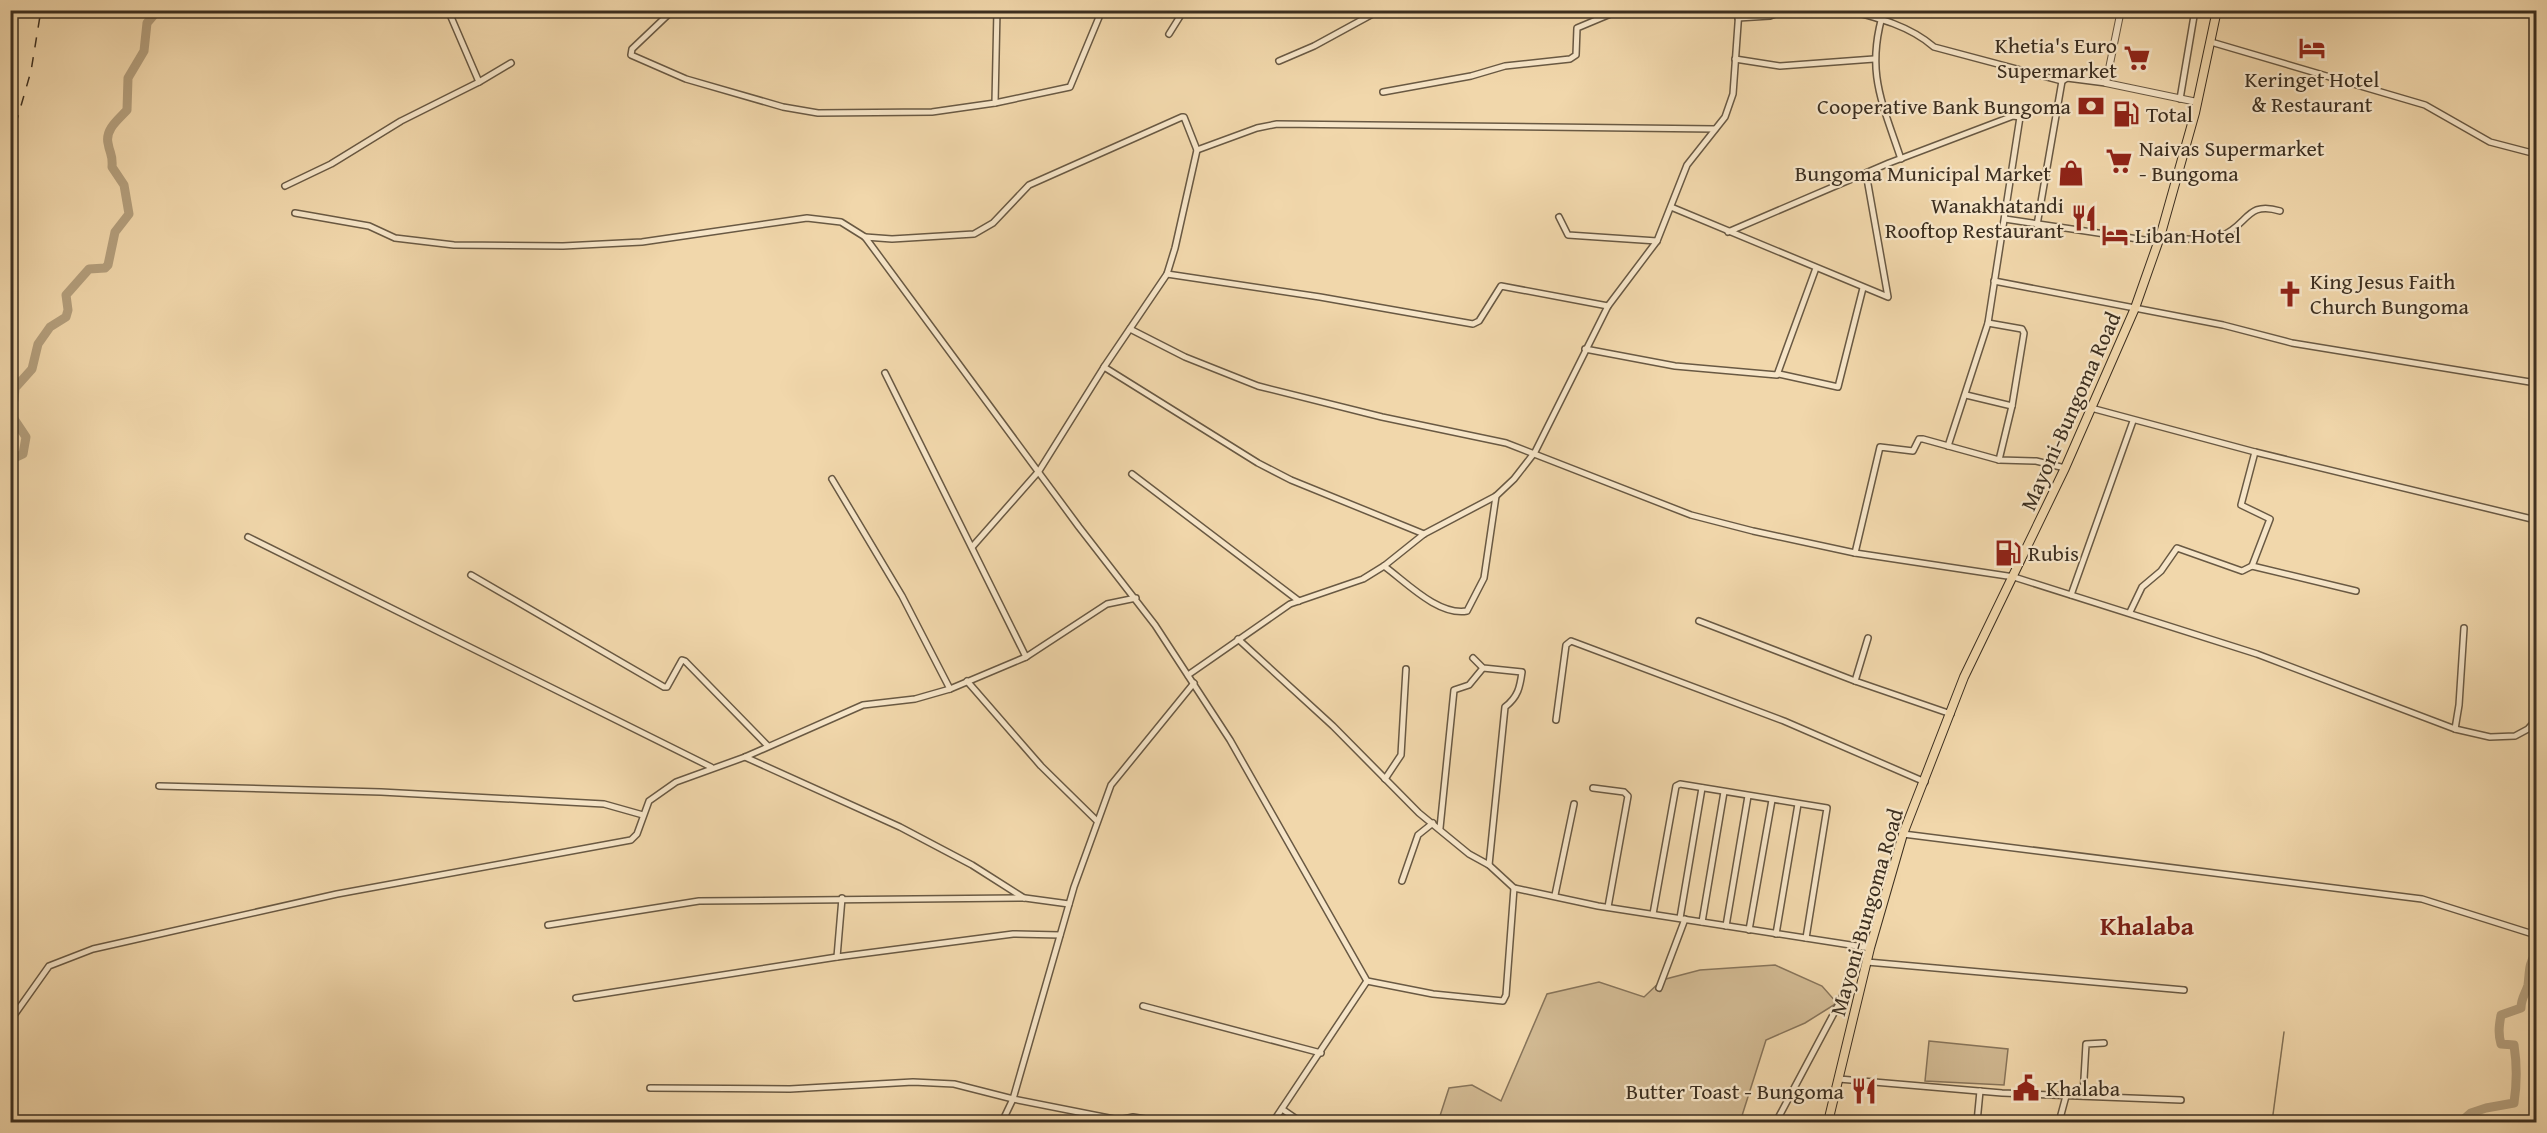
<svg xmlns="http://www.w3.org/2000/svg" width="2547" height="1133" font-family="'Gentium Book Plus',serif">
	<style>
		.green { fill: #d2ba93; stroke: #87745a; stroke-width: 1.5 }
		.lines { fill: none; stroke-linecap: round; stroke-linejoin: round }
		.stream { stroke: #837257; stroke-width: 1.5 }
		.river { stroke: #b39e7c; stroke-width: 9 }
		.minor-casing { stroke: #695943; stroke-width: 8 }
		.tertiary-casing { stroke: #695943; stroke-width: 8 }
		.primary-casing { stroke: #3c2f20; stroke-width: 10 }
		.minor { stroke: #f6e5c8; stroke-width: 5 }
		.tertiary { stroke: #f6e5c8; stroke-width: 6 }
		.primary { stroke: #f1d7ab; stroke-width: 8 }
		.rail { stroke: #3c2f20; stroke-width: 1.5; stroke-dasharray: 10 10; stroke-linecap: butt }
		.labels { text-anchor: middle; stroke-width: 4.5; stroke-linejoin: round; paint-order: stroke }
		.poi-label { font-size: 22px; fill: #3c2f20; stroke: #f6e5c8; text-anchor: start }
		.street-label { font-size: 22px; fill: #3c2f20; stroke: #f6e5c8 }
		.quarter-label { font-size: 26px; font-weight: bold; fill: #7a1f14; stroke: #f6e5c8 }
	</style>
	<rect width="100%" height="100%" fill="#f1d7ab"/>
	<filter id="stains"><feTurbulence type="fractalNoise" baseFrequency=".00333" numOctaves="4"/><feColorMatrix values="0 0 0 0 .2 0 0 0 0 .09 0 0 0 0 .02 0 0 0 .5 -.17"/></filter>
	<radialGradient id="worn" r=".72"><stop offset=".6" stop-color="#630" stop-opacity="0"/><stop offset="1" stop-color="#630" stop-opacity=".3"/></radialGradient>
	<g class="green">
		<path d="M1775 965 1822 986 1837 1003 1805 1023 1766 1040 1740 1122H1438L1449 1088 1472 1085 1501 1101 1547 994 1599 982 1644 997 1662 980 1700 970Z"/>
		<path d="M1929 1041 2008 1049 2004 1085 1925 1081Z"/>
	</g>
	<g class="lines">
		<path class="stream" d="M2272 1122 2284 1032"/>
		<g class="river">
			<path d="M10 404 14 400 15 388 32 369 38 344 50 327 66 317 68 310 66 295 89 269 105 268 108 265 115 232 129 214 124 185 112 167C113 154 110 155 108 143 105 129 119 119 127 110L128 78 144 51 147 23 158 10"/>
			<path d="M10 413 26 437 23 454 10 460"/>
			<path d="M2536 882 2534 896 2536 912"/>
			<path d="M2465 1122 2463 1120 2471 1113 2486 1108 2514 1103C2517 1083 2517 1064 2514 1045L2501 1044C2498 1034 2499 1026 2501 1015L2521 1008C2521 998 2526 993 2528 985 2530 971 2528 965 2536 953"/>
		</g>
		<g class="minor-casing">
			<g id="minor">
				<path d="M673 10 632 49 631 55 686 79 783 107 818 113 932 112 995 103 997 10"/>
				<path d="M1847 10C1879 18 1910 26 1934 47L2062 81 2067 78 2106 83"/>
				<path d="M1884 10C1865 71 1882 102 1901 159"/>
				<path d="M1738 18 1770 16 1786 10"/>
				<path d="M1169 34 1184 10"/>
				<path d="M2211 42 2425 105 2490 142 2536 154"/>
				<path d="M1735 59 1780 66 1874 59"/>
				<path d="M1279 61 1314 46 1380 10"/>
				<path d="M479 82 511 63"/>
				<path d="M1383 92 1471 76 1505 66 1570 59 1576 55 1577 28 1620 10"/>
				<path d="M2180 99 2195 10"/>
				<path d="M995 103 1070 87 1102 10"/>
				<path d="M1197 150 1257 128 1277 124 1715 129"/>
				<path d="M285 186 331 164 401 121 479 82 448 10"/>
				<path d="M1671 207 1888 297 1866 173"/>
				<path d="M295 213 369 226 395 238 454 245 563 246 642 242 807 218 841 222 865 237 1079 527 1155 625 1230 740 1367 981 1433 994 1503 1001 1506 995 1514 888"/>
				<path d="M1559 217 1568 235 1657 241"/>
				<path d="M2005 219 2158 242"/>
				<path d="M2037 225 2062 81"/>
				<path d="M1728 232 1889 163 2013 116 2020 117 1988 323 1948 446"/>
				<path d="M865 237 892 239 974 234 993 223 1029 185 1182 117H1184L1197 150 1175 248 1167 274 1104 367 1039 471 973 546"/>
				<path d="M2160 237C2179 238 2202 242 2221 236 2248 226 2246 200 2280 211"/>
				<path d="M1167 274 1320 297 1473 324 1479 321 1501 286 1608 306"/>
				<path d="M1994 281 2223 325 2292 343 2536 383"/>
				<path d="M1988 323 2022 329 2024 333 2012 406 1999 460"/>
				<path d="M1130 329 1185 357 1258 386 1382 417 1506 443 1691 515 1753 531 1855 553 2014 577 2257 654 2455 729 2490 737 2515 736 2528 729 2536 720"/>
				<path d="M1585 349 1675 366 1777 375 1816 268"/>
				<path d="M1104 367 1258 463 1291 480 1424 534"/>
				<path d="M885 373 1026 657"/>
				<path d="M1779 374 1838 387 1863 288"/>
				<path d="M1966 395 2012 406"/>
				<path d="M2091 408 2255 452 2536 520"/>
				<path d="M2255 452 2241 505 2270 519 2252 566 2356 591"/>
				<path d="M1132 474 1299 601"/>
				<path d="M832 479 902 596 950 689"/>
				<path d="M248 537 711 767"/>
				<path d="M1855 553 1880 447 1913 451 1919 439H1923L1999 460 2036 461 2065 468"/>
				<path d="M1384 566C1406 582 1438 616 1467 611L1484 578 1496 496"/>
				<path d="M471 575 664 687H667L682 660 685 661 768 746"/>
				<path d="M2071 595 2133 421"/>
				<path d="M2130 612 2142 587 2161 571 2177 548 2242 571 2252 566"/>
				<path d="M1699 621 1855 681"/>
				<path d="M1868 638 1855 681 1951 714"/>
				<path d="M1238 639 1333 726 1419 813 1469 854 1489 865 1514 888 1598 906 1870 948"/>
				<path d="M1473 658 1483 668 1522 672C1520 687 1518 697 1505 707L1489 865"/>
				<path d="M1188 675 1290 604 1363 579 1384 566 1424 534 1496 496 1514 479 1535 452 1608 306 1657 241 1687 165 1725 117 1733 94 1739 10"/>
				<path d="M967 681 1041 766 1096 820"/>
				<path d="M1556 720 1566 645 1571 641 1784 721 1925 782"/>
				<path d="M2455 729 2459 705 2464 628"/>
				<path d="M745 757 900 827 972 865 1024 898"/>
				<path d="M1385 779 1401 755 1406 669"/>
				<path d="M159 786 381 792 604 804 643 815"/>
				<path d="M1593 788 1624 792 1628 796 1608 907"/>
				<path d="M1440 828 1454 690 1469 685 1483 668"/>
				<path d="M1903 834 2422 899 2536 935"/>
				<path d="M1402 881 1418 835 1433 823"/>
				<path d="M1555 895 1574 804"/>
				<path d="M1653 914 1676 786 1680 784 1827 808 1806 938"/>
				<path d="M1680 918 1702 788"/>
				<path d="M1702 922 1724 792"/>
				<path d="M548 925 699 901 1025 898 1069 904"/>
				<path d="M1726 926 1748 796"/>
				<path d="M1749 930 1772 800"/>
				<path d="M1776 934 1798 804"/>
				<path d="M837 957 842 898"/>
				<path d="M1867 962 2184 990"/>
				<path d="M1659 988 1685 919"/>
				<path d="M576 998 837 957 1013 934 1060 935"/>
				<path d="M1143 1006 1321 1053"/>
				<path d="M10 1021 49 966 93 949 337 894 631 840 637 834 649 801 676 782 745 757 863 705 915 699 950 689 1026 657 1107 604 1136 598"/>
				<path d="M1839 1079 2002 1093 2181 1100"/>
				<path d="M650 1088 790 1089 913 1082 954 1084 1013 1099 1119 1120 1133 1117 1164 1122"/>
				<path d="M2083 1096 2086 1044 2104 1043"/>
				<path d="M1282 1109 1298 1120 1308 1122"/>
				<path d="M1002 1122 1013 1099 1074 887 1111 785 1194 683"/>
				<path d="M1273 1122 1367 981"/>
				<path d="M1776 1122 1841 1000 1858 946"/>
				<path d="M1977 1122 1980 1091"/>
				<path d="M2059 1122 2066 1096"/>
			</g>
		</g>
		<g class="tertiary-casing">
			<path id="tertiary" d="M2121 10 2106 83 2197 102"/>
		</g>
		<g class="primary-casing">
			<path id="primary" d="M1828 1122 1870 948 1903 834 1964 677 2065 468 2135 308 2160 237 2195 113 2217 10"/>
		</g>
		<use href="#minor" class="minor"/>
		<use href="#tertiary" class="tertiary"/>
		<use href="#primary" class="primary"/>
		<path class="rail" d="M10 144 31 71 41 10"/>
	</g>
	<defs>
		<g id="hotel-bare" transform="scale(2.07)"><path d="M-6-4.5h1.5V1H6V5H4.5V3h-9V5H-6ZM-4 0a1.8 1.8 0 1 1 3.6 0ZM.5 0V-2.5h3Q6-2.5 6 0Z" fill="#8f2418" stroke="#f6e5c8" stroke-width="2.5" paint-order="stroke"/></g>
		<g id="supermarket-bare" transform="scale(2.07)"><path d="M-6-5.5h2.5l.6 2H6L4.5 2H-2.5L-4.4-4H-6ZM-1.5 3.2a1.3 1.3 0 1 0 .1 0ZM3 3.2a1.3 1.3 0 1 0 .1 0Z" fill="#8f2418" stroke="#f6e5c8" stroke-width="2.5" paint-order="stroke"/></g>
		<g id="bank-bare" transform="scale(2.07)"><path d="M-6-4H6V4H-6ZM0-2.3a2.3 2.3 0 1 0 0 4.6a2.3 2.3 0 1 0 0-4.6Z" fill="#8f2418" stroke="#f6e5c8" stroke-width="2.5" paint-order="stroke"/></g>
		<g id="fuel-bare" transform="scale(2.07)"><path d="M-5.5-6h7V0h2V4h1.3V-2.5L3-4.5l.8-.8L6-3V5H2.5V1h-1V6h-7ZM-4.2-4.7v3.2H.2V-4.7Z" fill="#8f2418" stroke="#f6e5c8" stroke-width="2.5" paint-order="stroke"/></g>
		<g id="shop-bare" transform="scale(2.07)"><path d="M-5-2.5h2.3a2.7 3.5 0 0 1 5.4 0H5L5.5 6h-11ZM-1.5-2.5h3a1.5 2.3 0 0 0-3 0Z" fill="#8f2418" stroke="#f6e5c8" stroke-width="2.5" paint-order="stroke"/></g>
		<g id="restaurant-bare" transform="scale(2.07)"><path d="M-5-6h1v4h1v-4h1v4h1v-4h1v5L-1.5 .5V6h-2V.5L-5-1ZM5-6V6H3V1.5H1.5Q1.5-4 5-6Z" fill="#8f2418" stroke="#f6e5c8" stroke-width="2.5" paint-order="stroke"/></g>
		<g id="church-bare" transform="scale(2.07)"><path d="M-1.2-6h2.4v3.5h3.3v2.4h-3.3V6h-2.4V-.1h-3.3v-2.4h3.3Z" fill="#8f2418" stroke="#f6e5c8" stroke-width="2.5" paint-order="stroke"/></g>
		<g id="civic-bare" transform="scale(2.07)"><path d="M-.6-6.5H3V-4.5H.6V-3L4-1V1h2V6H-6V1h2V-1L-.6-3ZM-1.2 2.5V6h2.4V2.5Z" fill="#8f2418" stroke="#f6e5c8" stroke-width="2.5" paint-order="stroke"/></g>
	</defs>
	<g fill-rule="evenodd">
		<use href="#hotel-bare" x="2312" y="48"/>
		<use href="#supermarket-bare" x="2137" y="58"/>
		<use href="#bank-bare" x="2091" y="106"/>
		<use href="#fuel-bare" x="2126" y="114"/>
		<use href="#supermarket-bare" x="2119" y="161"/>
		<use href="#shop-bare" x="2071" y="173"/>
		<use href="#restaurant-bare" x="2084" y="218"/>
		<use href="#hotel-bare" x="2115" y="235"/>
		<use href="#church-bare" x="2290" y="294"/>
		<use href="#fuel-bare" x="2008" y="553"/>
		<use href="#civic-bare" x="2026" y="1088"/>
		<use href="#restaurant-bare" x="1864" y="1091"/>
	</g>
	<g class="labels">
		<g class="poi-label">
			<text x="2117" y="53" text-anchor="end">Khetia's Euro<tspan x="2117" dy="25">Supermarket</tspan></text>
			<text x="2312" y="87" text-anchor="middle">Keringet Hotel<tspan x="2312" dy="25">&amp; Restaurant</tspan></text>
			<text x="2071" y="114" text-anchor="end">Cooperative Bank Bungoma</text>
			<text x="2146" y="122">Total</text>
			<text x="2139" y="156">Naivas Supermarket<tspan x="2139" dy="25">- Bungoma</tspan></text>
			<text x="2051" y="181" text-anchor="end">Bungoma Municipal Market</text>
			<text x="2064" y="213" text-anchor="end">Wanakhatandi<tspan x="2064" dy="25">Rooftop Restaurant</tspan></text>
			<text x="2135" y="243">Liban Hotel</text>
			<text x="2310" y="289">King Jesus Faith<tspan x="2310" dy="25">Church Bungoma</tspan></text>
			<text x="2028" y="561">Rubis</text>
			<text x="2046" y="1096">Khalaba</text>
			<text x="1844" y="1099" text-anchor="end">Butter Toast - Bungoma</text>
		</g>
		<g class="street-label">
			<text transform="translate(2070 411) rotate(-66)" y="8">Mayoni-Bungoma Road</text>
			<text transform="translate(1866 912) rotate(-74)" y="8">Mayoni-Bungoma Road</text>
		</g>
		<g class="quarter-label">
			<text x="2147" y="935">Khalaba</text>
		</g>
	</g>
	<rect width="2547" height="1133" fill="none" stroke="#f1d7ab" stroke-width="36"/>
	<rect x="12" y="12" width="2523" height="1109" fill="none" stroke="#3c2f20" stroke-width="3"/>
	<rect x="18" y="18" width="2511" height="1097" fill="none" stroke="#3c2f20" stroke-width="1.5"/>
	<rect width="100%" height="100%" filter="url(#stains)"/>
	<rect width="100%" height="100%" fill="url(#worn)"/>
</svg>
